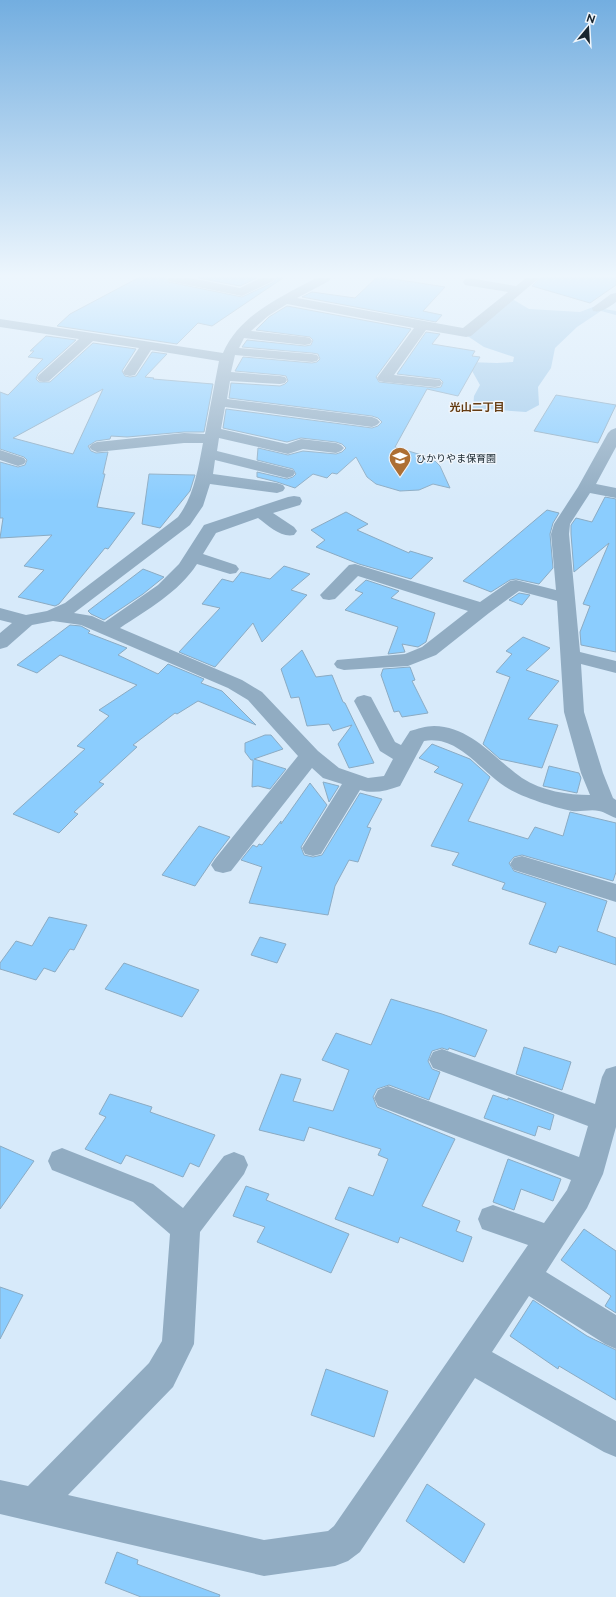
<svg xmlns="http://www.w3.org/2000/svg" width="616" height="1597" font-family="Raleway,'Noto Sans JP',sans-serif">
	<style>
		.green { fill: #9fc9ea }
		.building { fill: #8bcdfe; stroke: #8babc3; fill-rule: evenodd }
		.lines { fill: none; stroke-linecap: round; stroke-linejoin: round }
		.minor { fill: #91acc2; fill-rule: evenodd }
		.labels { text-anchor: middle; stroke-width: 3; stroke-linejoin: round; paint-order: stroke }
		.far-poi-label { font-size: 10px; fill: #18252e; stroke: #eff5fb; text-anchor: start }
		.far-neighbourhood-label { font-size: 11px; font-weight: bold; fill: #653c12; stroke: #eff5fb }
	</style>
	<rect width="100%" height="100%" fill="#d7eafa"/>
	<path class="green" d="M509 297 529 309 580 312 593 307 616 311V315L601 311 577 327 555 348 551 368 538 387 539 405 526 412 473 408 474 396 480 385 467 362 497 363 513 362 514 357 484 347 466 335Z"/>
	<g class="building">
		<path d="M138 278H166L169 282 242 297 274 282 276 278H283L212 326 198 323 177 344 57 326 70 314Z"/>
		<path d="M198 278H257L240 286Z"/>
		<path d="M376 278H387L445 287 423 311 442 315 436 322 302 297 312 292 355 298Z"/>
		<path d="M540 278H616V285L590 303 532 286Z"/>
		<path d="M287 306 411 329 376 377 379 382 435 388 441 387 443 382 440 379 397 374 426 332 440 334 432 344 475 351 472 356 480 357 458 396 427 389 395 447 425 456 435 461 440 466 450 488 433 484 419 490 400 491 376 484 367 477 356 457 337 474 332 473 327 478 313 474 295 488 277 482 257 477V472L287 479 293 477 296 474 293 469 257 460 258 448 288 455 303 451 336 454 342 452 346 448 342 444 336 442 301 438 287 442 223 428 226 409 372 428 378 426 382 422 378 418 372 416 229 398 231 383 280 386 285 384 288 381 286 376 280 375 235 371 243 357 312 363 317 362 320 359 318 354 312 353 242 347 247 340 305 346 311 345 313 340 310 337 256 330 269 317Z"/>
		<path d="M46 336 76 340 38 374 36 379 39 382H50L93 343 136 349 122 371 125 376 130 377 136 376 152 352 167 354 145 377 154 378 153 379 213 384 204 432H184L127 437 111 436 110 439 96 441 88 446 91 451 96 453 108 452 103 474H105L97 507 135 513 108 549 105 548 59 604 55 606 18 597 44 570 24 566 52 535 0 538 3 518H0V462L18 467 25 465 27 460 24 457 0 449V392L8 395 43 359 28 357 34 351H30ZM103 389 73 454 13 438Z"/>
		<path d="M556 395 616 405 598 443 534 431Z"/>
		<path d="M149 474 195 475 190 491 160 528 142 524Z"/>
		<path d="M605 497 616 499V652L581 645 580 632 590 606 583 604 609 543 574 572 571 534V525L576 518 592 522Z"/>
		<path d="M547 510 559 513 553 523 550 534 553 568 539 584 516 579 510 580 491 592 463 581Z"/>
		<path d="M346 512 368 524 357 530 409 553 410 551 433 558 411 579 359 564 316 547 325 540 311 530Z"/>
		<path d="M284 566 310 574 291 590 307 595 262 642 253 623 215 667 179 652 220 608 202 604 222 579 233 582 241 572 270 579Z"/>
		<path d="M143 569 164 577 143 594 104 620 91 614 88 611Z"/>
		<path d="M366 580 399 591 391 598 435 613 426 642 418 647 402 644 405 652 388 654 398 627 345 610 363 593 355 590Z"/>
		<path d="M519 593 530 595 522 605 509 600Z"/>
		<path d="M70 625 81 626 90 631 88 633 127 648 118 655 158 674 168 664 204 679 201 683 222 691 256 725 198 701 177 714 175 713 133 745 137 747 99 782 104 784 74 812 78 814 59 833 13 814 85 749 77 746 109 716 99 710 137 685 60 655 37 673 17 665Z"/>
		<path d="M523 637 550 648 526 670 559 681 528 719 558 725 542 768 500 759 483 744 510 677 496 672 512 654 506 651Z"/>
		<path d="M302 650 316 677 332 675 343 702 345 703 374 763 349 768 338 744 352 725 333 731 329 724 307 726 299 697 291 698 281 669Z"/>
		<path d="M410 667 415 680 412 681 428 713 402 717 399 711 394 712 381 675 383 669Z"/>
		<path d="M265 735H271L283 749 254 759 286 769 270 789 258 786 252 787 253 760H251L245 752V743Z"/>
		<path d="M432 744 470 759 490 777 468 821 528 839 535 827 563 836 570 812 616 823V872L613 881 522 855 514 857 509 863 514 871 607 901 597 931 616 938V965L559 946 556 953 529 944 546 903 502 889 505 883 452 865 459 853 431 846 463 784 434 772 439 767 419 758Z"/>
		<path d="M549 766 579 773 581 778 577 793 543 786Z"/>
		<path d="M323 782 339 786 329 802Z"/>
		<path d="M310 783 327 805 301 847 304 855 313 857 322 855 360 793 382 799 367 827 371 828 358 862 349 860 335 886 328 915 249 903 262 867 241 860 253 845 257 847 259 844 262 845 281 821V824Z"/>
		<path d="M199 826 230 837 214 858 195 886 162 875Z"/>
		<path d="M49 917 87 925 74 950 70 949 55 972 44 968 36 980 0 969V963L16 941 32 946Z"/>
		<path d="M260 937 286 944 277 963 251 955Z"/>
		<path d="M124 963 199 990 182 1017 105 989Z"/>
		<path d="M391 999 442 1014 487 1030 475 1057 449 1048 448 1050 442 1048 432 1051 428 1061 432 1069 440 1072 429 1100 389 1085 377 1089 373 1097 377 1107 455 1139 422 1206 460 1221 456 1231 472 1237 463 1262 400 1237 398 1243 335 1219 349 1187 373 1196 388 1159 378 1155 381 1149 309 1127 304 1141 259 1130 281 1074 301 1079 293 1101 333 1111 349 1070 322 1060 336 1033 371 1045Z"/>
		<path d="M524 1047 571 1062 562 1090 516 1074Z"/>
		<path d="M110 1094 152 1107 150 1112 215 1135 199 1167 190 1163 183 1177 126 1155 121 1164 85 1149 106 1117 99 1114Z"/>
		<path d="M493 1095 508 1100V1098L554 1115 550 1130 538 1126 535 1136 484 1118Z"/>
		<path d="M0 1146 34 1161 0 1209Z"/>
		<path d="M508 1159 561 1179 553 1201 521 1189 514 1210 493 1202Z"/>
		<path d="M246 1186 269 1194 266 1200 349 1234 331 1273 257 1242 265 1227 233 1216Z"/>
		<path d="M584 1229 616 1251V1313L605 1306 611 1296 561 1260Z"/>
		<path d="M0 1287 23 1295 0 1339Z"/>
		<path d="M533 1300 587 1336 616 1350V1400L559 1366 558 1369 510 1336Z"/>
		<path d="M326 1369 388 1391 374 1437 311 1415Z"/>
		<path d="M427 1484 485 1524 464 1563 406 1521Z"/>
		<path d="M117 1552 138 1560 137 1564 220 1595 219 1597H141L105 1583Z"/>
	</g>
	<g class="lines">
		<g class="minor">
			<path d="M167 278H191L240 288 260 278H275L273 281 242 296 173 282 169 281Z"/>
			<path d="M316 278H331L329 281 297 298 463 328 508 292 465 285 463 282 465 279 469 278 516 286 526 278H539L471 336 466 337 426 330 394 375 440 380 442 383 440 386 435 387 384 382 379 381 377 378 414 328 287 304 268 316 251 331 305 337 310 338 312 341 310 344 305 345 244 338 239 348 312 354 317 355 319 358 317 361 312 362 235 355 231 372 280 376 285 377 287 380 285 383 280 384 230 381 227 399 372 417 377 419 380 422 377 425 372 427 225 407 221 429 287 444 301 439 336 443 341 445 344 448 341 451 336 453 303 449 288 454 219 438 217 451 293 470 295 473 293 476 287 478 215 460 213 474 277 483 283 485 285 488 283 491 277 493 210 484 203 506 190 525 74 613 92 616 105 622 158 585 179 564 204 525 288 497 294 496 300 497 302 501 300 505 273 513 294 527 297 531 294 535C281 538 269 526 258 518L216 533 203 554 236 565 239 569 236 573 230 574 197 564C179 592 147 610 120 628L242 680 262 692 318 751 339 768 368 778 384 776 393 759 380 751 354 701 357 697 364 695 371 697 395 742 401 745 410 731C417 729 426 726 434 726 470 726 495 759 522 778 542 791 568 795 590 795L581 773 564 712 557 601 519 591 489 613 436 655 408 666 344 670 337 668 334 664 337 660 405 654 422 647 468 611 358 576 335 599 329 600 323 599 320 595 349 565 355 564 480 602 510 581 516 580 556 590 551 534 554 524 578 487 608 433 611 430 616 428V447L596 484 616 488V498L590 493 570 524 569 534 580 652 616 661V673L581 664 584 712 603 773 613 798 616 800V818C610 816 605 812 599 811 591 809 581 812 572 811 556 808 522 797 509 789 481 773 460 735 424 741L400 786C386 791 374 794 360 790L321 854 313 856 305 854 302 848 342 784 323 778 312 768 231 871 223 873 215 871 211 865 215 859 298 756 248 700 228 688 81 625 53 621 32 625 7 647 0 649V633L12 623 0 620V608L26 615 47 611 65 603 178 517C194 496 198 469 203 443H184L97 452 92 450 89 447 92 444 97 442 184 433 205 434 219 361 151 350 135 375 130 376 125 375 123 372 139 348 93 341 49 381 44 382 39 381 37 378 39 375 79 339 0 327V319L223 353C239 315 281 297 316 278Z"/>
			<path d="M616 293V302C609 307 602 313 593 311L592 308 611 294Z"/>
			<path d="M0 450 24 458 26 461 24 464 18 466 0 460Z"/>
			<path d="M522 856 616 884V902L514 870 510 864 514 858Z"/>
			<path d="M442 1049 595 1104 602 1077 606 1069 616 1066V1127L603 1174 587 1208 546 1272 616 1315V1349L605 1344 529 1296 492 1352 616 1421V1457L604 1452 475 1378 360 1552 348 1561 335 1566 264 1576 0 1514V1480L28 1486 149 1363 162 1341 170 1234 133 1202 52 1170 48 1161 52 1152 62 1148 153 1184 183 1208 224 1156 234 1152 244 1156 248 1165 244 1174 200 1232 194 1344 173 1387 68 1495 264 1540 328 1531 334 1526 528 1245 482 1229 478 1219 482 1209 493 1205 544 1223 567 1190 571 1180 378 1106 374 1098 378 1090 388 1086 579 1157 588 1126 433 1068 429 1060 433 1052Z"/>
		</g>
	</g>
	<linearGradient id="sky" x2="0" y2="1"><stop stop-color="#73aee0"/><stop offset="0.55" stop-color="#edf6fd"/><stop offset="1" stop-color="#edf6fd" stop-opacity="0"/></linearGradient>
	<rect width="616" height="501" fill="url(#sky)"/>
	<defs>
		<g id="school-pin" transform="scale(1.15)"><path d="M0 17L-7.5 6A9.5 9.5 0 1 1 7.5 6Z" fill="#ad6f34" stroke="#eff5fb"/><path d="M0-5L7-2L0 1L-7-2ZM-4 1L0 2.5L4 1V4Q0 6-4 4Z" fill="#fff"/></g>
	</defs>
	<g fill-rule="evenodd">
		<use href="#school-pin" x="400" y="458"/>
	</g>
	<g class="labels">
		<g class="far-poi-label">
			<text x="416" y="462">ひかりやま保育園</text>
		</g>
		<g class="far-neighbourhood-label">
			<text x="477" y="411">光山二丁目</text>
		</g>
	</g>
	<g transform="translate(588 28) rotate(18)" stroke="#eff5fb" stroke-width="3" paint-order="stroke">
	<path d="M0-3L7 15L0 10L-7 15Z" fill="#18252e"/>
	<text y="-6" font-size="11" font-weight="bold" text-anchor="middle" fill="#18252e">N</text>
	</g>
</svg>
